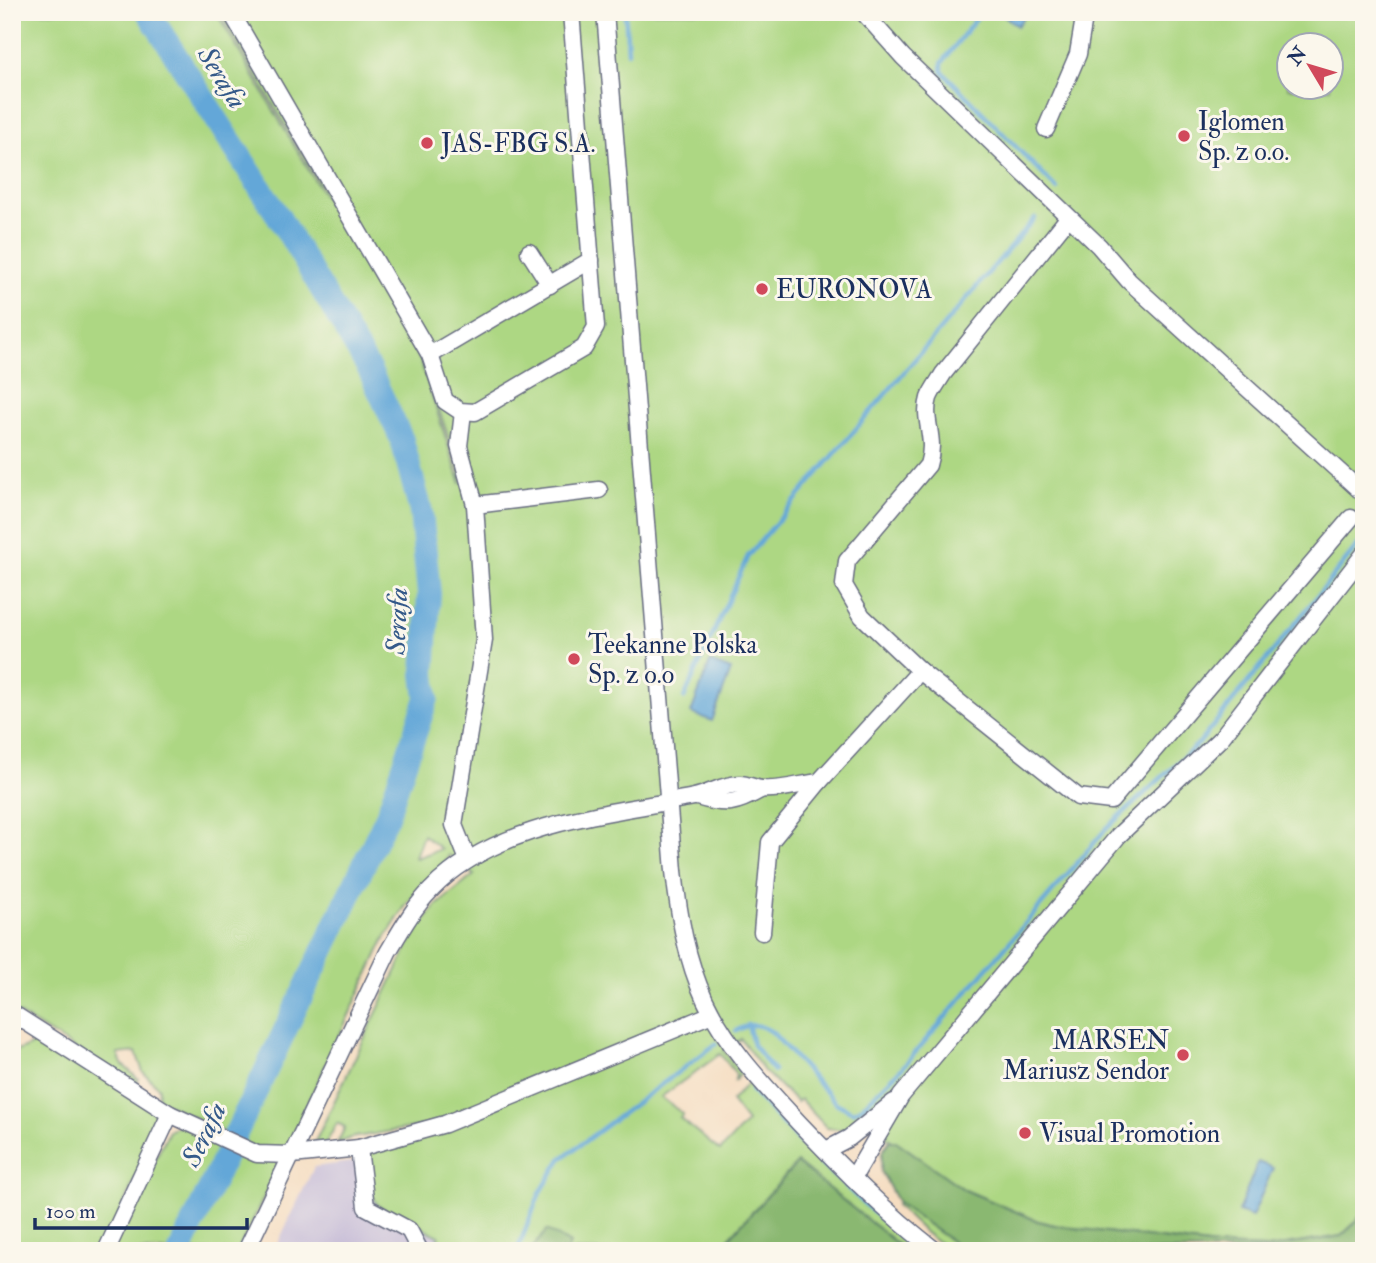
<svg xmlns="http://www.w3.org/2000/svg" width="1376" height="1263" font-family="'IM FELL Double Pica',serif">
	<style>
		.industrial { fill: #c9bfd8 }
		.green { fill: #add783; stroke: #648370; stroke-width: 2; fill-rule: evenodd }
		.forest { fill: #8ab871; stroke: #527468; stroke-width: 2 }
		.water { fill: #63a7d8; stroke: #3f6b9b; stroke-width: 2 }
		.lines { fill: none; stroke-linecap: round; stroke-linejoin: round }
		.stream { stroke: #63a7d8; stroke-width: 4.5 }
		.river { stroke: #63a7d8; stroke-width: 24 }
		.minor-casing { stroke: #676c81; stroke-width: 19 }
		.minor { stroke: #fff; stroke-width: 16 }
		.poi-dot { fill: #d1495b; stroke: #fbf7ec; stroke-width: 2.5 }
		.labels { text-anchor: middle; stroke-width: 6; stroke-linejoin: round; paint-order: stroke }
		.poi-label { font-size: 26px; fill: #1b2f5e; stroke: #fbf7ec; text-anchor: start }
		.water-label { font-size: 28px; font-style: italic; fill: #345989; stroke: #fbf7ec }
	</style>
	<rect width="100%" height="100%" fill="#fbf7ec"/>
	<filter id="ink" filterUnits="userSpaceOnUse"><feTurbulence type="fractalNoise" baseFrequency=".0143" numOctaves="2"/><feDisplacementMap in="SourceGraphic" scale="14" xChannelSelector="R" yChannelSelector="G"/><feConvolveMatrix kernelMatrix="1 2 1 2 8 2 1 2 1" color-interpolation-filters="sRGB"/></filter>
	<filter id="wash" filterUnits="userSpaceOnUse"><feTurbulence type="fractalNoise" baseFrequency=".00686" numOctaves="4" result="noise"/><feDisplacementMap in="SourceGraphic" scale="28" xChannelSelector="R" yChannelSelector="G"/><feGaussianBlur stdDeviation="1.57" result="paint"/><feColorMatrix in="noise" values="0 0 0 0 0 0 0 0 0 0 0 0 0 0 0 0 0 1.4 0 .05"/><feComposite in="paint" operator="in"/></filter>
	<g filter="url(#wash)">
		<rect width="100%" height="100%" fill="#f5ddc1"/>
		<path class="industrial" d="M403 1150 449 1251H274L314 1167 373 1159Z"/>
		<g class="green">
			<path d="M12 12H216L420 360 461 484 460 471 420 355 219 12H1364V1208L1357 1221 1341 1236 1268 1248 1216 1246 1059 1226 1038 1221 965 1190 863 1121 848 1130 827 1128 800 1099 797 1102 764 1071 741 1039 724 1051 742 1073 735 1080 736 1074 720 1054 661 1097 683 1114 680 1118 720 1151 747 1122 731 1101 749 1082 810 1149 916 1244 918 1251H906L797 1163 717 1251H432L439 1236 378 1206C370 1193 362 1162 373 1150L422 1126 350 1138 337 1144 345 1127 337 1123 325 1145 315 1142 412 938 436 906 474 875 449 855 438 872 408 902 384 940 286 1150H257L158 1099 159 1088 143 1072 136 1052 118 1054 122 1064 138 1079 136 1086 12 1010ZM1288 46H1330V88H1288ZM423 835 441 849 416 858 415 857Z"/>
			<path d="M41 1041 51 1043 152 1108 159 1125 103 1251H12V1053Z"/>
			<path d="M178 1125 281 1162 238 1251H110L169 1131Z"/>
			<path d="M898 1203 965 1251C938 1251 914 1222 896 1205Z"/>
		</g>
		<g class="forest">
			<path d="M889 1141H896L965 1190 1038 1221 1059 1226 1216 1246 1268 1248 1341 1236 1357 1221 1364 1209V1251H965L898 1203 881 1171 882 1152Z"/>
			<path d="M797 1163 906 1251H717Z"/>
			<path d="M547 1230 570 1244 567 1251H530Z"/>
		</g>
		<g class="water">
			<path d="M1000 12H1028L1017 26Z"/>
			<path d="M710 662 731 670 712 721 691 713Z"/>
			<path d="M1258 1162 1273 1168 1252 1217 1238 1212Z"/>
		</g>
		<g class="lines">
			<g class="stream">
				<path d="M625 12 628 52"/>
				<path d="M981 12 942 63V71L1057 189"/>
				<path d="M684 698 748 556 1035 218"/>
				<path d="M748 1024 753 1045 774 1071"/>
				<path d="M736 1031C750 1023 758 1023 772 1032L836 1103 853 1112 861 1108 902 1068 1106 829 1200 742 1364 538"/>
				<path d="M751 1090 814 1157 916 1251"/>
				<path d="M517 1251 539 1195 561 1159 716 1044"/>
			</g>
			<path class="river" d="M148 12 280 219 369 369 402 440 421 512 429 594 424 674 427 698 387 816 180 1251"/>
		</g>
	</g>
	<g filter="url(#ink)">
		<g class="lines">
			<g class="minor-casing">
				<g id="minor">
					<path d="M231 12 430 355 445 401 460 411 475 412 584 348 596 327 571 12"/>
					<path d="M605 12 674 871C679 916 686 959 705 1000 727 1047 764 1085 799 1123 842 1168 886 1213 936 1251"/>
					<path d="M863 12 903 57 1099 246 1129 281 1364 494"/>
					<path d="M1046 129 1078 54 1085 12"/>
					<path d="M529 252 550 285"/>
					<path d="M430 355 591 260"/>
					<path d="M463 412 459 446 475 505"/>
					<path d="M920 671 862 616 844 585 847 561 928 465C937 437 922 421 929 398 932 390 939 381 943 374L1068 218"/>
					<path d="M697 797C726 806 736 804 762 789"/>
					<path d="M468 860 454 825 484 640 475 505 599 490"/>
					<path d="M762 932 770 842 819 782"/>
					<path d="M12 1013 170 1114 257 1154 292 1155 359 1148 445 1124 712 1014"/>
					<path d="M359 1148 366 1207 409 1230 420 1251"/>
					<path d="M826 1150 849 1138 894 1102"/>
					<path d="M853 1178 901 1096 1119 835 1221 738 1364 554"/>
					<path d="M106 1251 170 1114"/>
					<path d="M246 1251 388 952C401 930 413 908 431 890 495 823 607 814 694 797 710 794 723 784 740 784 747 784 754 788 761 789 779 791 801 784 819 782L920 671 1078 797 1111 801 1351 518"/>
				</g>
			</g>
			<use href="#minor" class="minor"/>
		</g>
	</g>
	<g class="poi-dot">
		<circle cx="1184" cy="136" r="7"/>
		<circle cx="427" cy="143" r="7"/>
		<circle cx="762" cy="289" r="7"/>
		<circle cx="574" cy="659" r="7"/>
		<circle cx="1183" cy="1055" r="7"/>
		<circle cx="1025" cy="1133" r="7"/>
	</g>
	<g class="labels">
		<g class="poi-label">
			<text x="1198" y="130">Iglomen<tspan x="1198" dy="30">Sp. z o.o.</tspan></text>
			<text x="441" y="152">JAS-FBG S.A.</text>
			<text x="776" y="298">EURONOVA</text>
			<text x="588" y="653">Teekanne Polska<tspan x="588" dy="30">Sp. z o.o</tspan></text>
			<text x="1169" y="1049" text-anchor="end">MARSEN<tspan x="1169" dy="30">Mariusz Sendor</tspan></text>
			<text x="1039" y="1142">Visual Promotion</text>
		</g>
		<g class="water-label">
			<text transform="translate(223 77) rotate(58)" y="10">Serafa</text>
			<text transform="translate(396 621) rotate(-88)" y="10">Serafa</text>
			<text transform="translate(203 1134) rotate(-64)" y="10">Serafa</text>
		</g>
	</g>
	<rect width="1376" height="1263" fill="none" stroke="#fbf7ec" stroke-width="42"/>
	<g transform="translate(1310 66) rotate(308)"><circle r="33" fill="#fbf7ec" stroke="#a1a7b3" stroke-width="2"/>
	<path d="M0-5L12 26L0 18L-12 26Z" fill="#d1495b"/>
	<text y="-10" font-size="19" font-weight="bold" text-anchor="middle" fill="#1b2f5e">N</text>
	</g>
	<path d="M35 1218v10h212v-10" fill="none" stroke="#1b2f5e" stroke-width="3.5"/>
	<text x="46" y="1218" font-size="21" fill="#1b2f5e" stroke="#fbf7ec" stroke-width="5" paint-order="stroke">100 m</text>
</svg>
